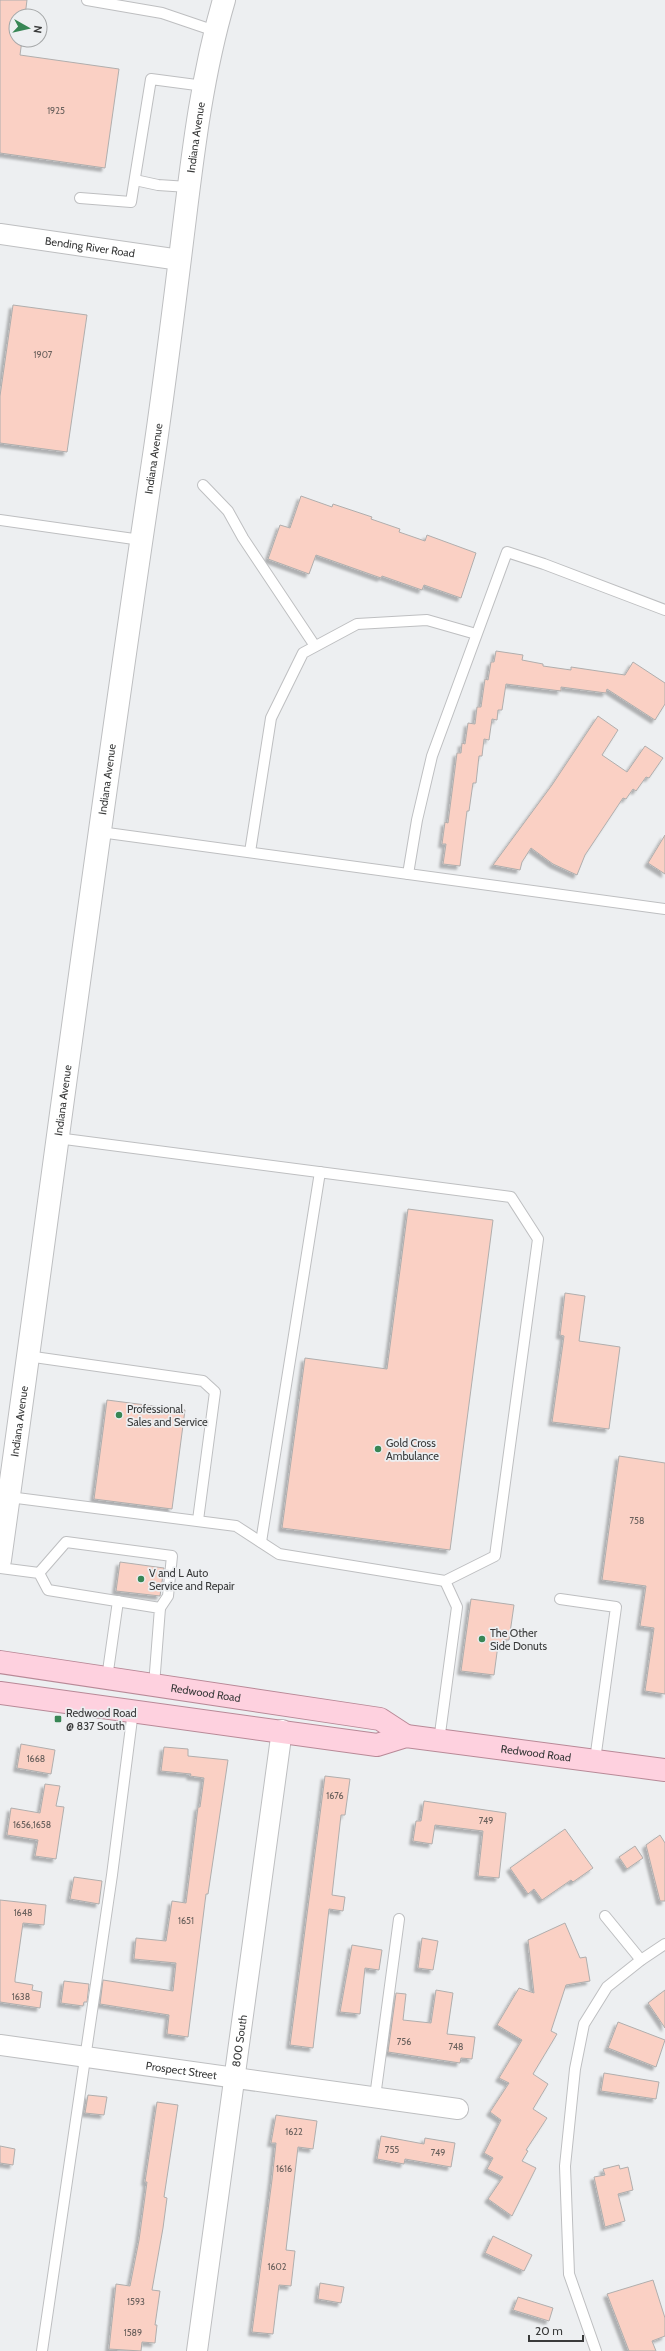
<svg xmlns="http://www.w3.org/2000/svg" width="665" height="2351" font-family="Cabin,sans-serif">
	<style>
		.building { fill: #fad0c4; stroke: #b0aead; filter: url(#shadow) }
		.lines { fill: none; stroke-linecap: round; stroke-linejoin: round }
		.service-casing { stroke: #bebfc1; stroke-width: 12 }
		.minor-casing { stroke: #bebfc1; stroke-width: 22 }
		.tertiary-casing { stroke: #bebfc1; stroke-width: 24 }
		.primary-casing { stroke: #b88997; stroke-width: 24 }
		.service { stroke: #fff; stroke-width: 10 }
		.minor { stroke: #fff; stroke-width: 20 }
		.tertiary { stroke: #fff; stroke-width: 22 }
		.primary { stroke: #fed1df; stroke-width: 22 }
		.poi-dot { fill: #388655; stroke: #edeff1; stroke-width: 1.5 }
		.labels { text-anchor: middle; stroke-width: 3.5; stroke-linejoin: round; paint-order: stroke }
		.number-label { font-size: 9px; fill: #69605c }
		.street-label { font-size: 11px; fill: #393a3a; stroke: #edeff1 }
		.poi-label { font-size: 11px; fill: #393a3a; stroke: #edeff1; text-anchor: start }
	</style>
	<defs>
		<filter id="shadow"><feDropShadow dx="-3.5" dy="3.5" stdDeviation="1" flood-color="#0004"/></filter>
	</defs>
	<rect width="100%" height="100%" fill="#edeff1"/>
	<g class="building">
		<path d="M0 0H27L25 16H16V40H22L20 55 119 69 105 168 0 153Z"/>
		<path d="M13 305 87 315 67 452 0 443V396Z"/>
		<path d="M301 496 332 507 333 504 372 517 371 519 400 529 399 532 425 541 427 535 476 553 461 598 424 585 422 590 382 576 381 578 316 555 309 574 268 559 280 525 290 528Z"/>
		<path d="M496 651 523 655 522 660 543 664V666L571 670V667L625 675 633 662 665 683V704L655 720 607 689 606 693 561 687V691L506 684 502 710H498L497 720 492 719 489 740 484 739 482 756H479L476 783H473L469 811H467L460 866 443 864 446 844H442L445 822 448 823 457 753H461L462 743 465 744 468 723 475 724 477 707H481L485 679 488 680 491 662H494Z"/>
		<path d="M598 716 618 730 602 755 627 772 645 746 663 758 649 778 646 777 636 791 633 789 626 799 623 798 585 855 577 875 553 864 531 848 522 862 520 870 493 865 552 785Z"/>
		<path d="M665 835V874L648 863Z"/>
		<path d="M408 1209 493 1220 450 1550 282 1528 305 1358 387 1369Z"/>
		<path d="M565 1293 585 1296 579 1341 620 1347 609 1429 552 1422 564 1336 560 1335Z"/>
		<path d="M107 1400 185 1410 172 1509 94 1499Z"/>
		<path d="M619 1456 665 1463V1694L645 1691 654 1628 640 1626 646 1586 602 1580Z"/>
		<path d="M120 1562 164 1568 160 1596 116 1591Z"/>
		<path d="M471 1599 514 1605 509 1640H504V1646L498 1645 494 1675 461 1671Z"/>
		<path d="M21 1744 55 1750 51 1774 17 1768Z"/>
		<path d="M164 1747 188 1749V1756L228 1760 208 1894H206L188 2037 167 2034 169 2015 100 2004 103 1980 173 1991 176 1963 134 1959 136 1938 166 1941 172 1901 186 1903 198 1807H200L204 1778 190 1776 191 1774 161 1771Z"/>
		<path d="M325 1776 350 1779 345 1815H341L332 1895 345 1897 343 1911 329 1909 313 2048 290 2045Z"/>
		<path d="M45 1784 60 1786 56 1806 64 1807 56 1859 35 1856 38 1840 7 1835 11 1808 40 1813Z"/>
		<path d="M424 1801 506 1813 499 1878 478 1876 483 1831 435 1825 432 1844 413 1841 416 1821H421Z"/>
		<path d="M565 1829 593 1868 573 1882 571 1880 542 1900 534 1889 528 1894 510 1868Z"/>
		<path d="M660 1835 665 1843V1901H660L646 1845Z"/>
		<path d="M635 1846 643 1858 627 1869 619 1857Z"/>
		<path d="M74 1877 102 1881 99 1904 70 1899Z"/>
		<path d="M0 1900 46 1905 44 1925 23 1923 15 1979V1982L33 1985 32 1990 42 1992 40 2008 0 2002Z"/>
		<path d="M565 1923 580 1958 586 1957 590 1981 566 1985 551 2031 557 2034 533 2074 548 2084 533 2109 547 2118 526 2150 528 2151 522 2161 536 2168 512 2216 488 2199 503 2177 487 2169 493 2158 484 2153 501 2120 490 2112 509 2083 499 2078 522 2040 497 2025 519 1988 534 1993 528 1940Z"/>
		<path d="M422 1938 438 1941 433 1970 418 1968Z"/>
		<path d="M352 1945 382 1950 379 1970 365 1968 360 2014 340 2012Z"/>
		<path d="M64 1981 89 1984 87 2002H84L83 2006 61 2003Z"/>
		<path d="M436 1990 453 1993 447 2034 475 2037 472 2059 461 2058 460 2063 388 2052 396 1993 406 1994 403 2020 431 2023Z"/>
		<path d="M665 1990V2028L648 2003Z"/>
		<path d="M618 2022 665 2040 656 2067 608 2048Z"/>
		<path d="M604 2073 659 2082 656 2099 601 2091Z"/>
		<path d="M88 2095 107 2097 104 2115 85 2113Z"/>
		<path d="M157 2102 178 2105 164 2197 167 2198 163 2228 152 2290 160 2291 155 2325H157L155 2343 142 2342 141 2351 109 2349 116 2284 130 2286 139 2240 147 2182H145Z"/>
		<path d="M276 2115 317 2121 313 2149 298 2147 286 2250 295 2251 291 2286 279 2285 273 2334 252 2332 272 2180 276 2143H271Z"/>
		<path d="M381 2136 424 2144 425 2138 455 2143 451 2167 405 2159 404 2164 377 2159Z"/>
		<path d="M0 2146 15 2149 13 2165 0 2163Z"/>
		<path d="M619 2165 620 2169 628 2167 633 2190 618 2194 625 2221 605 2227 594 2177 605 2175 603 2169Z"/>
		<path d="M493 2236 532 2255 524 2271 485 2253Z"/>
		<path d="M653 2280 665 2318V2336L652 2341 656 2351H629L607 2294Z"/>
		<path d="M320 2283 344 2287 341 2303 318 2299Z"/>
		<path d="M518 2297 553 2308 549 2321 513 2310Z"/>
	</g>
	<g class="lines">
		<g class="service-casing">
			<g id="service">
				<path d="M87 0 162 13 215 31"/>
				<path d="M135 180 158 185 188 187"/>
				<path d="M80 198 131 202 151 79 204 86"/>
				<path d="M203 485 228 511 243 538 315 646"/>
				<path d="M0 520 141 540"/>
				<path d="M100 832 665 909"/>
				<path d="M250 852 271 718 303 653 357 624 427 620 476 634"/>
				<path d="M408 874 417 820 432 756 507 552 544 564 665 610"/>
				<path d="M27 1356 203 1381 215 1392 198 1520"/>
				<path d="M9 1497 236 1526 279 1554 445 1581 495 1556 538 1239 511 1197 57 1138"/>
				<path d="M261 1542 320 1172"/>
				<path d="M0 1568 39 1573 48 1590 160 1608 154 1685"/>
				<path d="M39 1573 66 1542 172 1556 168 1596 160 1608"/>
				<path d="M560 1599 616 1607 595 1760"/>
				<path d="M107 1678 118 1601"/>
				<path d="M439 1741 457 1607 445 1581"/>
				<path d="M605 1916 641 1960"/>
				<path d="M375 2097 399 1919"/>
				<path d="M42 2351 112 1875 133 1711"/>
				<path d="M596 2351 569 2274 565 2166 575 2069 584 2024 607 1987 641 1960 665 1944"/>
			</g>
		</g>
		<g class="minor-casing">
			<g id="minor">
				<path id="s1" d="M0 234 180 260"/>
				<path id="s2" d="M0 2045 458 2109"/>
				<path id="s3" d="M197 2351 282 1730"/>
			</g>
		</g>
		<g class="tertiary-casing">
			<g id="tertiary">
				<path id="s4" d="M0 1560C51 1194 98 827 153 462 164 389 173 315 182 242 192 161 201 78 224 0"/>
			</g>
		</g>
		<g class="primary-casing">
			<g id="primary">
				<path id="s5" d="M0 1662 380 1719 406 1736"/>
				<path id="s6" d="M0 1693 377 1745 406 1736 665 1770"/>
			</g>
		</g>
		<use href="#service" class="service"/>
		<use href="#minor" class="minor"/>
		<use href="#tertiary" class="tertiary"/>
		<use href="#primary" class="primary"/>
	</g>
	<g class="poi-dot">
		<circle cx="119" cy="1415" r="4"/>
		<circle cx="378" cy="1449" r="4"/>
		<circle cx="141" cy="1579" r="4"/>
		<circle cx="482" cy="1639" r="4"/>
		<rect x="54" y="1715" width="8" height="8" rx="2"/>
	</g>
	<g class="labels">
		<g class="number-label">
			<text x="56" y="114">1925</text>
			<text x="43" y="358">1907</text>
			<text x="637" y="1524">758</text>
			<text x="36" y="1762">1668</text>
			<text x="335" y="1799">1676</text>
			<text x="486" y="1824">749</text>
			<text x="32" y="1828">1656,1658</text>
			<text x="23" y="1916">1648</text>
			<text x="186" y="1924">1651</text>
			<text x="21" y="2000">1638</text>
			<text x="404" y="2045">756</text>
			<text x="456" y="2050">748</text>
			<text x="294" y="2135">1622</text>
			<text x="392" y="2153">755</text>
			<text x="438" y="2156">749</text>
			<text x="284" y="2172">1616</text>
			<text x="277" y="2270">1602</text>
			<text x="136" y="2305">1593</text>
			<text x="133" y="2336">1589</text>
		</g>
		<g class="street-label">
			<text dy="4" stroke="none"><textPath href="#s4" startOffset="1436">Indiana Avenue</textPath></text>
			<text dy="4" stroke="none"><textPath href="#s1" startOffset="91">Bending River Road</textPath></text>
			<text dy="4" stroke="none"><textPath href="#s4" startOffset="1112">Indiana Avenue</textPath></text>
			<text dy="4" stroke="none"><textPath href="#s4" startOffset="788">Indiana Avenue</textPath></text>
			<text dy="4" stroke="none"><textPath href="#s4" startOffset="464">Indiana Avenue</textPath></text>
			<text dy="4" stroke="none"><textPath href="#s4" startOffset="140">Indiana Avenue</textPath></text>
			<text dy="4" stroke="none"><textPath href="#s5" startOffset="208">Redwood Road</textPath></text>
			<text dy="4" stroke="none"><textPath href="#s6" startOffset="542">Redwood Road</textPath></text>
			<text dy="4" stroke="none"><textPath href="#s3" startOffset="313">800 South</textPath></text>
			<text dy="4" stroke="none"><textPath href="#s2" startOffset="183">Prospect Street</textPath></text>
		</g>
		<g class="poi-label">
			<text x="127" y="1413">Professional<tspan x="127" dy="13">Sales and Service</tspan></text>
			<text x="386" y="1447">Gold Cross<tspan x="386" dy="13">Ambulance</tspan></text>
			<text x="149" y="1577">V and L Auto<tspan x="149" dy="13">Service and Repair</tspan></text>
			<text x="490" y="1637">The Other<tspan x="490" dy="13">Side Donuts</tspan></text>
			<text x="66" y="1717">Redwood Road<tspan x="66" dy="13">@ 837 South</tspan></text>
		</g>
	</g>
	<g transform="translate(28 28) rotate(98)"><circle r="19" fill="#edeff1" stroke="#a5a7a8"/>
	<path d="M0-3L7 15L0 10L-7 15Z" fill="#388655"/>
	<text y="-6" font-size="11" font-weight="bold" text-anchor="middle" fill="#393a3a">N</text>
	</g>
	<path d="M529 2335v6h54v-6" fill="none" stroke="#393a3a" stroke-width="2"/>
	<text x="535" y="2335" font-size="12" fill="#393a3a" stroke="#edeff1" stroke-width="3" paint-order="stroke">20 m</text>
</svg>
